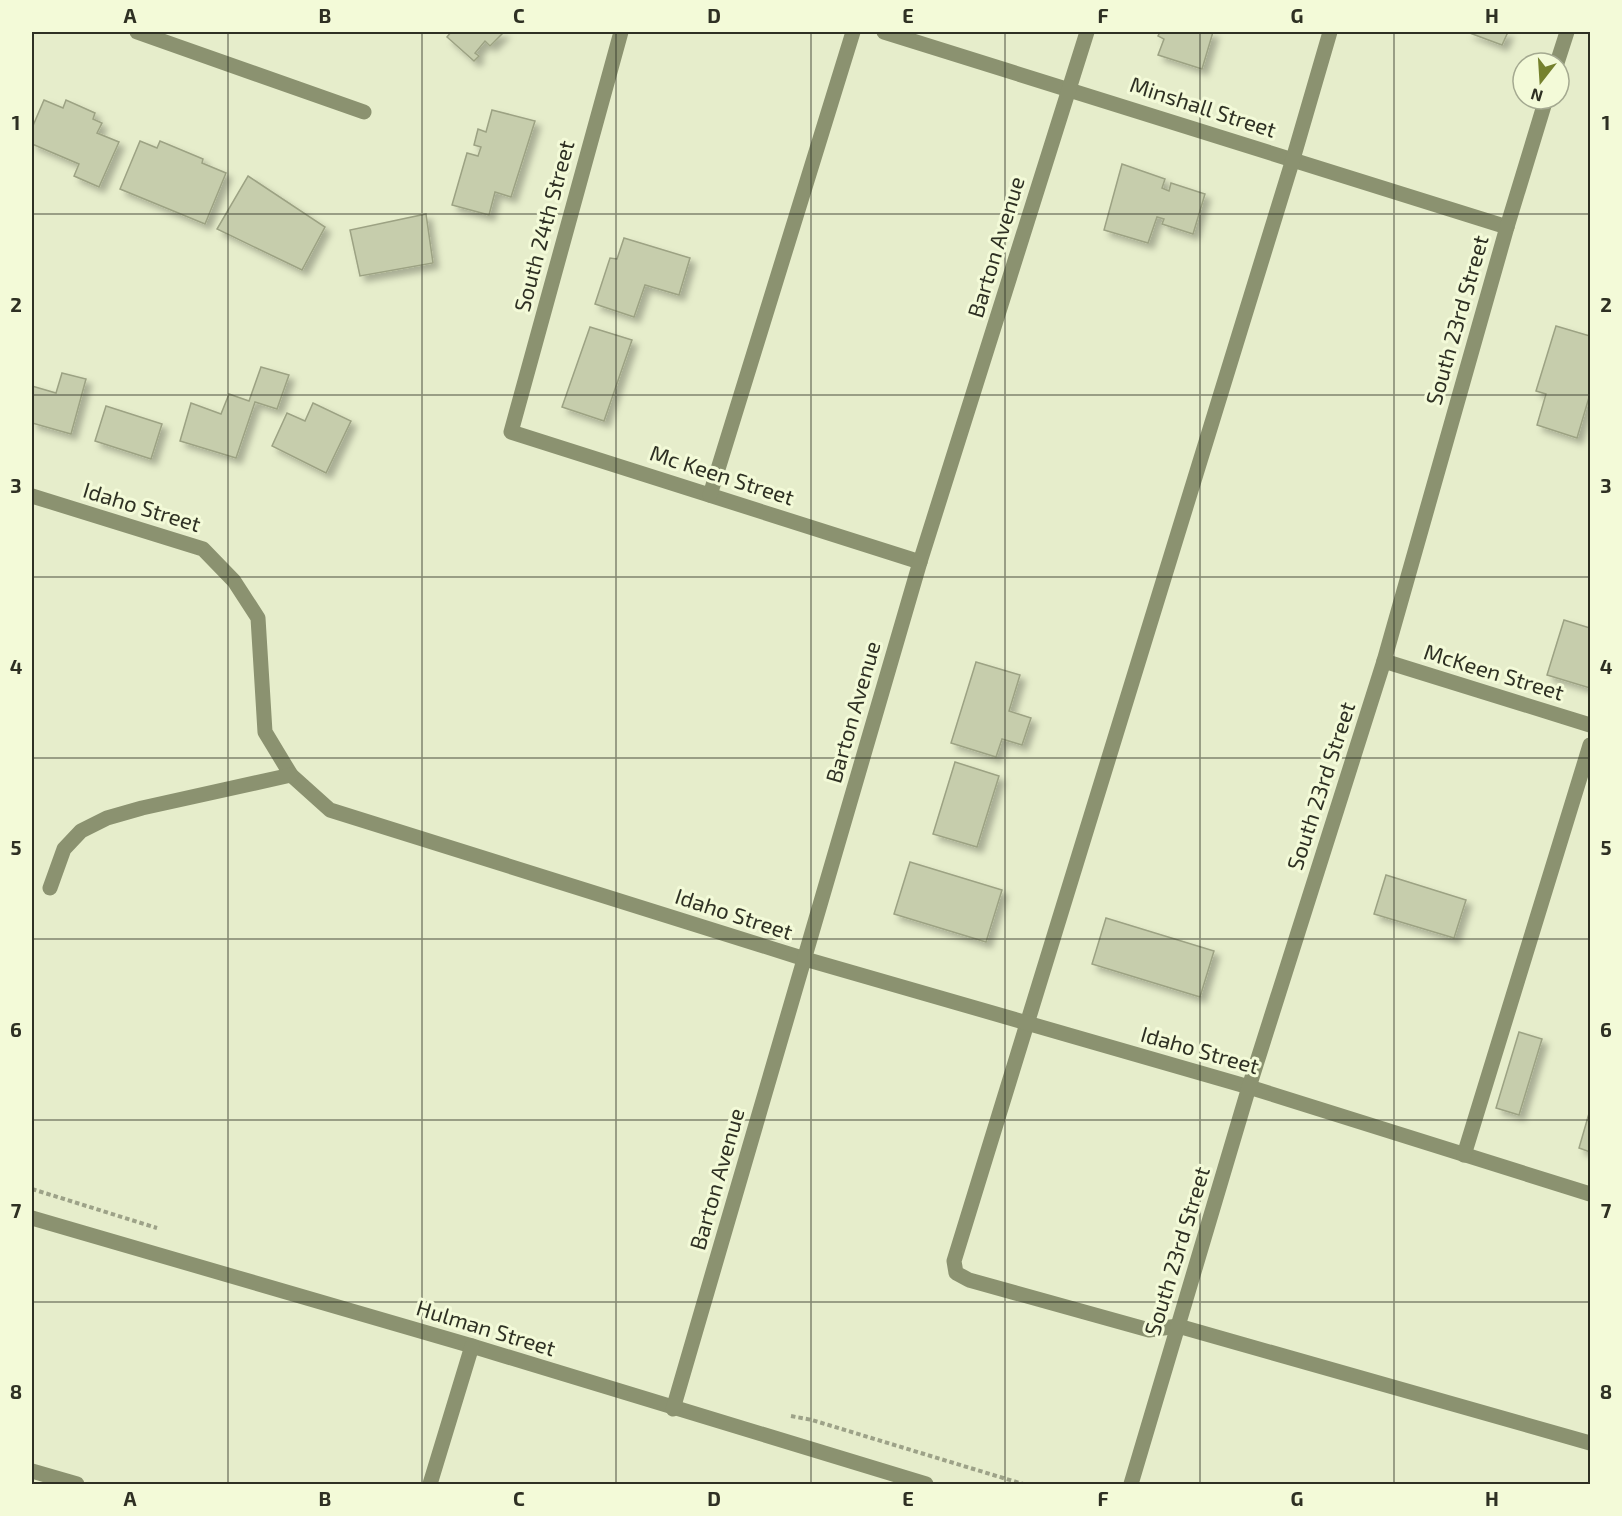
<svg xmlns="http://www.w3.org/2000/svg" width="1622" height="1516" font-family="'Exo 2',sans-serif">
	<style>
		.building { fill: #c6cdac; stroke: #9ca283; stroke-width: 1.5; filter: url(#shadow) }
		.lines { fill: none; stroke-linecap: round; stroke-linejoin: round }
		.path { stroke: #9da288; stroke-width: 4; stroke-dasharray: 4.5 3; stroke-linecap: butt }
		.minor { stroke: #8b9270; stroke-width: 15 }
		.grid { fill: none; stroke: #2e3023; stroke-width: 1.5; stroke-opacity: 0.55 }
		.labels { text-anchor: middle; stroke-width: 6; stroke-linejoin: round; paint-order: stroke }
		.street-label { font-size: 22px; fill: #2e3023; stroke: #f3fad8 }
		.neatline { fill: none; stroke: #2e3023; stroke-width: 2 }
		.grid-label { font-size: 20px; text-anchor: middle; font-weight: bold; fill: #2e3023 }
	</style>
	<defs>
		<filter id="shadow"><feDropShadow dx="5.5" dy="5.5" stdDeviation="3" flood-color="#0004"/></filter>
	</defs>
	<rect width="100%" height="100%" fill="#e6edcb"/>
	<g class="building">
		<path d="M451 32H504L490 46 485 41 475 53 479 56 474 61 447 37Z"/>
		<path d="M1160 32H1213L1202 69 1158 55 1164 39 1158 36Z"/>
		<path d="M1467 32H1508L1502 45Z"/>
		<path d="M44 100 63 108 66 100 95 113 93 119 102 123 97 133 119 142 99 187 74 176 79 164 32 144V128Z"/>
		<path d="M492 110 535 121 511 197 495 192 489 215 452 205 467 153 478 156 481 147 474 145 478 129 486 132Z"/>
		<path d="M140 141 157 148 160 141 203 159 202 163 226 173 205 224 120 189Z"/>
		<path d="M1122 164 1165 179 1162 188 1169 191 1171 183 1205 194 1193 234 1162 224 1164 219 1157 217 1148 243 1104 230Z"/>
		<path d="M248 176 325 227 302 270 217 229Z"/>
		<path d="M426 214 433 263 360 276 350 230Z"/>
		<path d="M624 238 690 258 679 295 645 285 634 317 595 304 610 258 617 259Z"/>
		<path d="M1556 326 1590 336V394L1577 438 1537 425 1546 394 1536 391Z"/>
		<path d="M590 327 632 340 604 421 562 407Z"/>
		<path d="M261 367 289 375 277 409 255 402 236 458 180 441 191 403 221 414 229 394 249 401Z"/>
		<path d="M62 373 86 379 71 434 32 423V386L56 393Z"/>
		<path d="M313 403 351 421 326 473 272 446 287 413 305 421Z"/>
		<path d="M106 406 162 424 151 459 95 441Z"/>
		<path d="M1564 620 1590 628V688L1547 675Z"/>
		<path d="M976 662 1020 675 1009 711 1031 718 1022 745 1002 739 996 757 951 743Z"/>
		<path d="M955 762 999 776 977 847 933 834Z"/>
		<path d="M910 862 1002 890 986 942 894 914Z"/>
		<path d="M1386 875 1466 900 1454 938 1374 914Z"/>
		<path d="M1106 918 1214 951 1200 997 1092 964Z"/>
		<path d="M1519 1032 1542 1039 1519 1115 1496 1108Z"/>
		<path d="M1590 1110V1152L1579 1148Z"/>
	</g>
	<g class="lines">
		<g class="path">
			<path d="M32 1189 157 1228"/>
			<path d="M791 1416 812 1420 1023 1484"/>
		</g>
		<g class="minor">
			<path d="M137 32 364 112"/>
			<path d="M621 32 511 432 920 562"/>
			<path d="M884 32 1507 227"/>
			<path d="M1330 32 1293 159 954 1261 956 1273 969 1280 1149 1330 1178 1326 1590 1443"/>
			<path d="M1557 63 1567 32"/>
			<path d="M710 495 853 32"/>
			<path d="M32 496 203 549 234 581 258 618 265 732 291 775 330 810 805 959 1249 1087 1590 1194"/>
			<path d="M1384 661 1590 725"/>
			<path d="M50 888 64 849 81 831 107 818 142 808 291 775"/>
			<path d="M1464 1155 1590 745"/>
			<path d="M32 1218 472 1346 926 1484"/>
			<path d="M673 1409 920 562 1087 32"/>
			<path d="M32 1471 77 1484"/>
			<path d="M430 1484 472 1346"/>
			<path d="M1131 1484 1249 1087 1384 661 1507 227 1546 99"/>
		</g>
	</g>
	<path class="grid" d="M228 32V1484M422 32V1484M616 32V1484M811 32V1484M1005 32V1484M1200 32V1484M1394 32V1484M32 214H1590M32 395H1590M32 577H1590M32 758H1590M32 939H1590M32 1120H1590M32 1302H1590"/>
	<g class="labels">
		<g class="street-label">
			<text transform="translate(1203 107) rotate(18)" y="8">Minshall Street</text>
			<text transform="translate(544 226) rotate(-75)" y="8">South 24th Street</text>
			<text transform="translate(996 247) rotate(-73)" y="8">Barton Avenue</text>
			<text transform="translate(1457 320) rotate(-74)" y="8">South 23rd Street</text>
			<text transform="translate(722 475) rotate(18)" y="8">Mc Keen Street</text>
			<text transform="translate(142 507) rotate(17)" y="8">Idaho Street</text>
			<text transform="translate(1494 672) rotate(17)" y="8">McKeen Street</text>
			<text transform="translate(853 712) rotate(-74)" y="8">Barton Avenue</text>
			<text transform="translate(1321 786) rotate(-72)" y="8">South 23rd Street</text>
			<text transform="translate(734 914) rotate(18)" y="8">Idaho Street</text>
			<text transform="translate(1200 1050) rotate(16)" y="8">Idaho Street</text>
			<text transform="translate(717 1179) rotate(-74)" y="8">Barton Avenue</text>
			<text transform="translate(1177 1251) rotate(-73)" y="8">South 23rd Street</text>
			<text transform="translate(486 1328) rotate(17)" y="8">Hulman Street</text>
		</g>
	</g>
	<rect width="1622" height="1516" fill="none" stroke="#f3fad8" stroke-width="66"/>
	<g transform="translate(1541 81) rotate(197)"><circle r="28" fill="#f3fad8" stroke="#a4a990" stroke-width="1.5"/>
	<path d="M0-4.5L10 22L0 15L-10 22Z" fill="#75812e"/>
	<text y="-9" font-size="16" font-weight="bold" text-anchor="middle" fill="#2e3023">N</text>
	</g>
	<rect x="33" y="33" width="1556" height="1450" class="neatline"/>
	<g class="grid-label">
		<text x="130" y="23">A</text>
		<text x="325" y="23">B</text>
		<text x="519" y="23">C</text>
		<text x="714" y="23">D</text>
		<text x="908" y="23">E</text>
		<text x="1103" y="23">F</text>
		<text x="1297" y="23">G</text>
		<text x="1492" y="23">H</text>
		<text x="16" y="130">1</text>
		<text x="1606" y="130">1</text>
		<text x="16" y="312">2</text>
		<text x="1606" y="312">2</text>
		<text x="16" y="493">3</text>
		<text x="1606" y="493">3</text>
		<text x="16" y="674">4</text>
		<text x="1606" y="674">4</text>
		<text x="16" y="855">5</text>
		<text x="1606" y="855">5</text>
		<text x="16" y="1037">6</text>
		<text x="1606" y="1037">6</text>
		<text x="16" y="1218">7</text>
		<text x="1606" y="1218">7</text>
		<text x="16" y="1399">8</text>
		<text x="1606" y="1399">8</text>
		<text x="130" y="1506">A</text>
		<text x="325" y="1506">B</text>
		<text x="519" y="1506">C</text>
		<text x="714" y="1506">D</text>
		<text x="908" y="1506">E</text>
		<text x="1103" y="1506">F</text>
		<text x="1297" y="1506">G</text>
		<text x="1492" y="1506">H</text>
	</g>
</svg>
